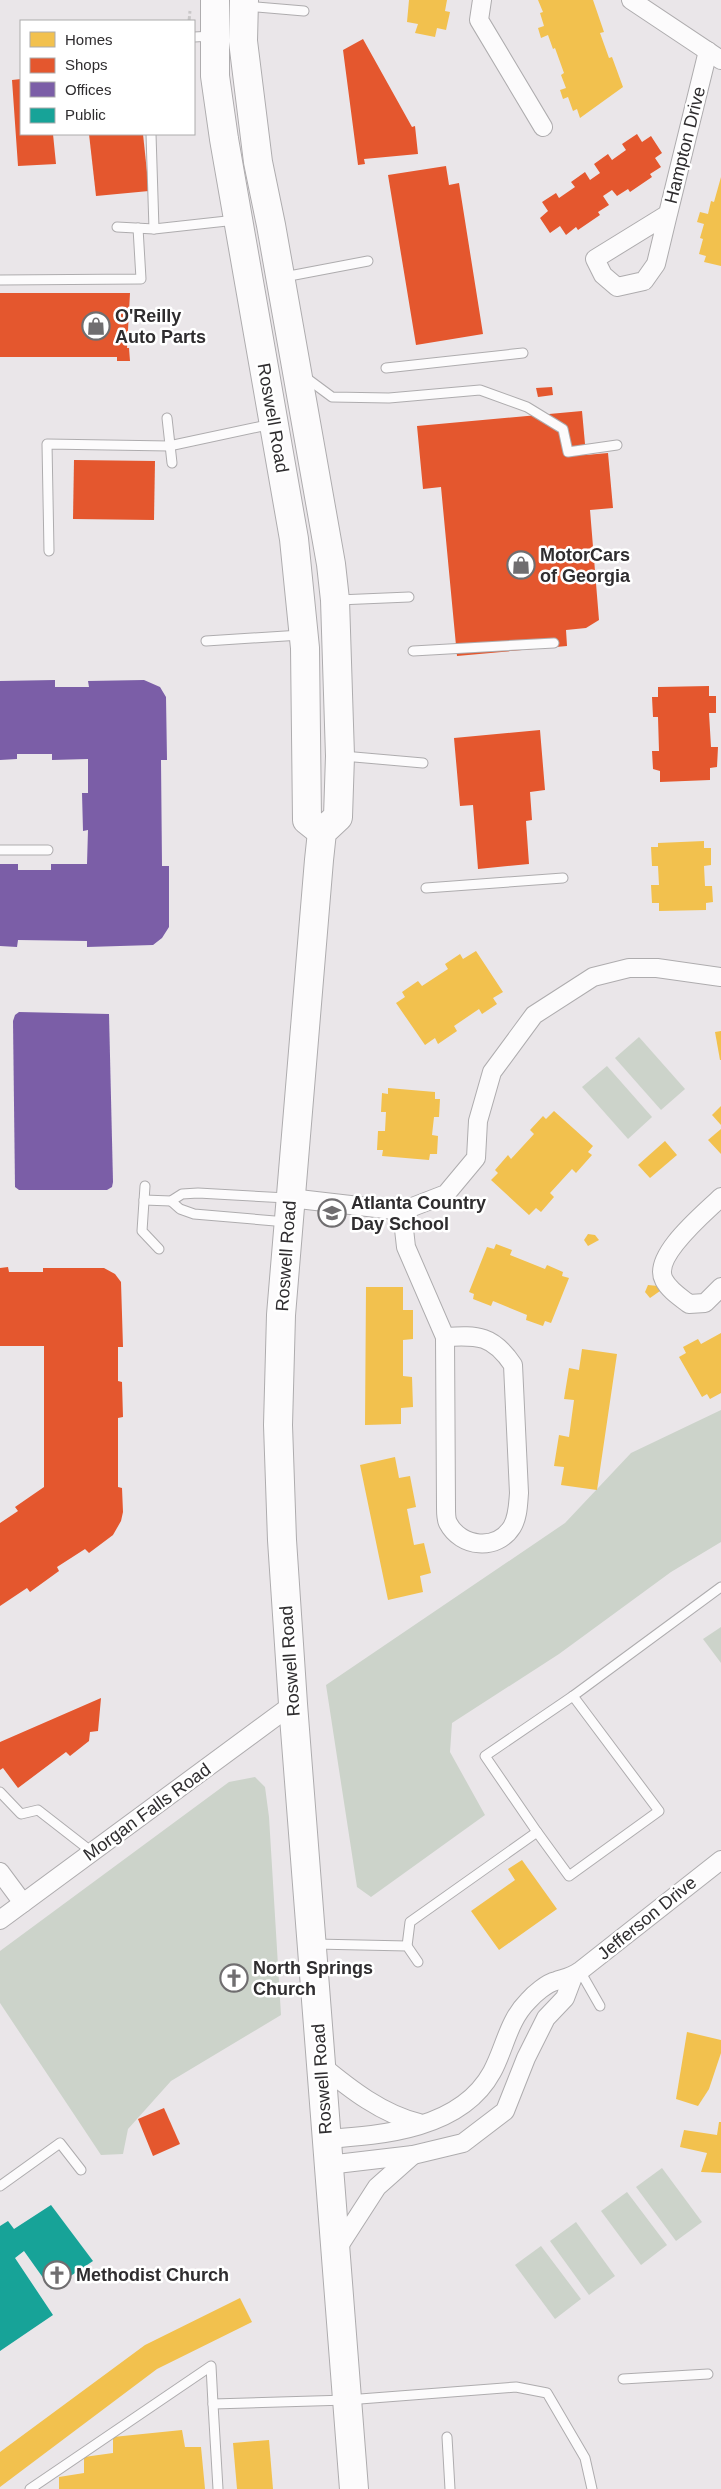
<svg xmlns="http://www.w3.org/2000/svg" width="721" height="2489" font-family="Arial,sans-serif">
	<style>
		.green { fill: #ccd3ca }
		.homes { fill: #f2c14e }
		.shops { fill: #e4572e }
		.offices { fill: #7b5ea7 }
		.public { fill: #17a398 }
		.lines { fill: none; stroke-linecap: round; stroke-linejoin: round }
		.lane-casing { stroke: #aeacae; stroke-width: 11 }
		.street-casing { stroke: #aeacae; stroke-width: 20 }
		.primary-casing { stroke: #aeacae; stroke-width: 30 }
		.path { stroke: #c9c7c8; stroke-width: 3; stroke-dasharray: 5 2.5; stroke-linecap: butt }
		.lane { stroke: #fcfbfc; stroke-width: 9 }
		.street { stroke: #fcfbfc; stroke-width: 18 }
		.primary { stroke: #fcfbfc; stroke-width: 28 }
		.labels { text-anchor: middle; stroke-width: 5; stroke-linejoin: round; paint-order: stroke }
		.street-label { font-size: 18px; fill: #2f2d2f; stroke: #fff }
		.poi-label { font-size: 18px; font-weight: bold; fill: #2f2d2f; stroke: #fff; text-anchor: start }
	</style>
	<rect width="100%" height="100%" fill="#eae6e9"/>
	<g class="green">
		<path d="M639 1037 685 1089 661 1110 615 1058Z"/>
		<path d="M607 1066 652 1117 628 1139 582 1087Z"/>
		<path d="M721 1410V1542L671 1572 559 1654 452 1723 450 1752 485 1815 371 1897 357 1887 326 1685 565 1523 631 1453Z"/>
		<path d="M721 1627V1663L703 1639Z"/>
		<path d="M255 1777 265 1787 269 1817 281 2015 171 2081 128 2129 123 2154 101 2155 0 2003V1951L229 1782Z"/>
		<path d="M662 2168 702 2222 676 2241 636 2187Z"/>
		<path d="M627 2192 667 2245 641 2265 601 2211Z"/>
		<path d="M576 2222 615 2276 589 2295 550 2241Z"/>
		<path d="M541 2246 581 2299 555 2319 515 2265Z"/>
	</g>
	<g class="homes">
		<path d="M409 0H447L445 11 450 12 446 30 437 28 435 37 415 33 418 24 407 22Z"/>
		<path d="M538 0H593L604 32 600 33 609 58 612 57 623 87 580 118 577 109 573 111 568 97 563 99 560 90 566 88 561 75 564 73 555 48 553 49 548 35 541 38 538 28 544 26 540 13 543 12Z"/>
		<path d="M721 177V266L704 262 706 256 699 254 703 239 700 238 704 224 697 222 700 212 708 214 711 201 714 202Z"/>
		<path d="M704 841V848H711V865L704 866 705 886H712L713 902 706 903V910L659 911V903H652L651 885H659L658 866H652L651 847H658V843Z"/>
		<path d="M476 951 503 992 493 998 497 1004 482 1014 479 1009 454 1026 457 1031 438 1044 435 1038 425 1045 396 1003 405 997 402 992 418 981 422 986 448 969 445 964 460 954 463 959Z"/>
		<path d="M721 1031V1060H720L715 1032Z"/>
		<path d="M388 1088 435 1092V1099H440L439 1117H434L432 1135 438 1136 437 1154H430L429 1160 382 1156 383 1150H377L378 1131H385L386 1112H381L382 1093 388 1094Z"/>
		<path d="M721 1106V1125L712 1115Z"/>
		<path d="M554 1111 593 1146 588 1152 592 1155 576 1173 572 1169 550 1193 554 1197 541 1212 536 1208 529 1215 491 1180 498 1173 495 1170 508 1155 511 1159 534 1134 530 1130 543 1116 546 1119Z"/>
		<path d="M721 1129V1154L708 1140Z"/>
		<path d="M665 1141 677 1155 650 1178 638 1165Z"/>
		<path d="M588 1234 595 1235 599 1240 588 1246 584 1240Z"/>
		<path d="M496 1244 512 1250 510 1255 545 1269 547 1265 563 1272 562 1276 569 1278 551 1323 545 1321 543 1326 526 1320 527 1315 493 1301 491 1306 473 1299 474 1294 469 1292 487 1247 494 1249Z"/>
		<path d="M648 1285 658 1286 660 1291 650 1298 645 1292Z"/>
		<path d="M366 1287H403V1310H413V1339L403 1340V1376L412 1377 413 1407 401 1408V1424L365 1425Z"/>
		<path d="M721 1333V1393L710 1399 707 1394 702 1397 679 1357 686 1353 683 1347 698 1339 701 1344Z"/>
		<path d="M582 1349 617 1354 597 1490 561 1485 564 1467 554 1466 559 1435 569 1437 574 1400 564 1399 569 1368 579 1370Z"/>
		<path d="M395 1457 399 1478 410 1476 416 1507 407 1509 414 1545 424 1543 431 1573 420 1576 423 1592 388 1600 360 1465Z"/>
		<path d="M522 1860 557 1909 499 1950 471 1911 515 1880 508 1869Z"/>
		<path d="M687 2032 721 2040V2053L709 2089 698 2106 676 2099Z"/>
		<path d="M719 2122H721V2173L701 2172 707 2153 680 2147 684 2130 717 2135Z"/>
		<path d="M240 2298 252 2322 157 2369 0 2487V2452L145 2345Z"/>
		<path d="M182 2430 185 2447H201L205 2489H59V2477L84 2473V2457L113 2453V2437Z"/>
		<path d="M269 2440 273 2489H237L233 2443Z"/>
	</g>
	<g class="shops">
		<path d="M363 39 412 127 415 126 418 154 364 159 365 164 358 165 343 50Z"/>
		<path d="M21 79V134H53L56 164 18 166 12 80Z"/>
		<path d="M89 134H143L149 191 96 196Z"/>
		<path d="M637 134 642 142 651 136 662 153 655 158 661 167 650 174 652 177 630 192 628 189 617 196 612 190 603 196 609 205 598 212 600 215 578 230 576 227 566 235 560 226 550 233 540 218 548 211 542 202 556 193 559 198 575 187 571 182 585 172 590 180 600 173 594 164 608 154 612 160 626 150 622 144Z"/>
		<path d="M446 166 449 185 459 183 483 334 416 345 388 175Z"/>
		<path d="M0 293H130L127 348H129L130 361H117V357H0Z"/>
		<path d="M552 387 553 395 538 397 536 388Z"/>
		<path d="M582 411 586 455 608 453 613 508 590 510 599 620 586 628 566 630 567 646 457 656 441 487 423 489 417 426Z"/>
		<path d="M74 460 155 461 154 520 73 519Z"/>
		<path d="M709 686V696H716V713H709L711 747H718L717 767 710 768V780L660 782V771L653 769 652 751H659L658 717H653L652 697H658V687Z"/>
		<path d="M540 730 545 790 530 792 532 820 526 821 529 864 478 869 473 805 460 806 454 738Z"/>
		<path d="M8 1267 9 1272H43V1268H104L115 1274 121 1282 123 1347H118V1381L122 1382 123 1417 118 1418V1487L122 1488 123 1512 121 1521 113 1535 89 1553 85 1549 57 1567 59 1571 30 1592 27 1588 0 1606V1523L18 1511 15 1507 44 1487V1346H0V1268Z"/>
		<path d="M101 1698 98 1731 90 1732 89 1741 70 1756 66 1752 18 1788 3 1768 0 1770V1742Z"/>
		<path d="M164 2108 180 2144 153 2156 138 2119Z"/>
	</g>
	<g class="offices">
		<path d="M55 680V687H89L88 681 144 680 160 687 166 697 167 760H161L162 866H169V927L162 938 153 945 87 947V941L18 940 17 947 0 946V864H18V870H51V864H87L88 830 83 831 82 793H88V759L52 760V754H17V759L0 760V681Z"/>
		<path d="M19 1012 109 1014 113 1182 112 1187 107 1190H19L15 1187 13 1021 15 1015Z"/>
	</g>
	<path class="public" d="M51 2205 93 2261 51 2289 24 2251 15 2258 53 2315 0 2351V2226L8 2221 14 2229Z"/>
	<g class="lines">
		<g class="lane-casing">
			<g id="lane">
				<path d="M246 6 304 11"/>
				<path d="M194 37 213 36"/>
				<path d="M151 134 154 229"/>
				<path d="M117 227 154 229 236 220"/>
				<path d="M284 277 368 261"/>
				<path d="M0 280 141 279 138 228"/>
				<path d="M386 368 523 353"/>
				<path d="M305 377 332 397 389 398 480 390 527 407 563 429 568 452 617 445"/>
				<path d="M167 418 172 463"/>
				<path d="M49 551 47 444 169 446 272 424"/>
				<path d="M338 600 409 597"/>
				<path d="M206 641 301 635"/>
				<path d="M413 651 554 643"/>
				<path d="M343 756 423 763"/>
				<path d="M0 850H48"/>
				<path d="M426 888 563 878"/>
				<path d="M145 1186 142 1231 159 1249"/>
				<path d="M144 1200 171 1201 182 1194 198 1193 287 1198"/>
				<path d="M171 1201 180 1209 194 1214 287 1222"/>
				<path d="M0 1792 21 1814 38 1810 92 1852"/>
				<path d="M537 1832 485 1756 573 1696"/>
				<path d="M315 1944 407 1946 418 1962"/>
				<path d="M407 1946 410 1922 537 1832 569 1876 659 1811 573 1696 721 1587"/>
				<path d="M580 1971 600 2006"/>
				<path d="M0 2186 60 2143 81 2170"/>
				<path d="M623 2379 708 2374"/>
				<path d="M213 2404 218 2489"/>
				<path d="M447 2437 450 2489"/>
				<path d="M30 2489 211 2366 213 2404 347 2400 516 2387 547 2393 585 2458 592 2489"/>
			</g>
		</g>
		<g class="street-casing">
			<g id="street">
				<path d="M482 0 479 20 543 127"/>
				<path d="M631 0 721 60"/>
				<path d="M668 214 656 264 644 281 617 287 603 275 595 259 668 214 708 51"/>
				<path d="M721 1197C706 1212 651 1256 664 1280 669 1290 680 1297 689 1304L705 1303 721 1287"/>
				<path d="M290 1198 402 1211 446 1194 476 1158 478 1121 492 1072 534 1015 593 977 629 968H657L721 977"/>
				<path d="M402 1211 406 1247 445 1337 446 1508C446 1512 446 1519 448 1523 461 1548 497 1551 512 1527 518 1517 518 1505 519 1493L513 1365C493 1335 478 1335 445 1337"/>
				<path d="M0 1872 23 1903"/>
				<path d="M0 1920 293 1704"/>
				<path d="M321 2065C350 2089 382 2114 419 2123"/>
				<path d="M326 2139C384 2135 461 2129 492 2072 505 2048 508 2021 528 2001 534 1994 547 1983 556 1981 565 1978 572 1977 580 1971L721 1860"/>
				<path d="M328 2165 413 2155 463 2143 505 2111 526 2058 546 2018 565 1998 573 1977"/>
				<path d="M335 2252 377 2187 413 2155"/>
			</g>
		</g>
		<g class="primary-casing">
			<g id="primary">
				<path d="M215 0V76L224 139 294 539 305 648 307 820 322 832"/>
				<path d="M244 0 243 41 258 162 271 225 331 564 335 600 340 756 338 817 322 832 319 860 281 1315 278 1425 282 1540 293 1704 354 2489"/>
			</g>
		</g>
		<path class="path" d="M189 21 190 11"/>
		<use href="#lane" class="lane"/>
		<use href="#street" class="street"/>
		<use href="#primary" class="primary"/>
	</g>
	<defs>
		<g id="shop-ring" transform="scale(1.4375)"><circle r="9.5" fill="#fff" stroke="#706e70" stroke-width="1.5"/><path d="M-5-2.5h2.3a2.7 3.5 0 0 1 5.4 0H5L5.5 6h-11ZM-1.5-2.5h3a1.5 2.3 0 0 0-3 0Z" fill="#706e70"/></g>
		<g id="school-ring" transform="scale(1.4375)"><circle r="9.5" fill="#fff" stroke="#706e70" stroke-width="1.5"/><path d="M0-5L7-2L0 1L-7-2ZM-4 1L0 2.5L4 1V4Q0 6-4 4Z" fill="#706e70"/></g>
		<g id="church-ring" transform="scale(1.4375)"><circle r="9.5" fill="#fff" stroke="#706e70" stroke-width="1.5"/><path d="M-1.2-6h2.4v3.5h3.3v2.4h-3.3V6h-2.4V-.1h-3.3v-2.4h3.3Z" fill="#706e70"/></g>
	</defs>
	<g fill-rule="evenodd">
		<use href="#shop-ring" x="96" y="326"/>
		<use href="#shop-ring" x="521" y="565"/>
		<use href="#school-ring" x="332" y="1213"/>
		<use href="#church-ring" x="234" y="1978"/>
		<use href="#church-ring" x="57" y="2275"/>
	</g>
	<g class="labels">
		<g class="street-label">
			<text transform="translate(685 145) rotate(-76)" y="6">Hampton Drive</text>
			<text transform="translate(273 418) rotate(80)" y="6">Roswell Road</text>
			<text transform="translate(286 1256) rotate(-86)" y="6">Roswell Road</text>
			<text transform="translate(290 1661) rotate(-94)" y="6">Roswell Road</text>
			<text transform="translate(147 1812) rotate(-36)" y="6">Morgan Falls Road</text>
			<text transform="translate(647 1918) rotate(-39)" y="6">Jefferson Drive</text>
			<text transform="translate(322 2079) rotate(-94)" y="6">Roswell Road</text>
		</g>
		<g class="poi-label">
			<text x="115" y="322">O'Reilly<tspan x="115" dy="21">Auto Parts</tspan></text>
			<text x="540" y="561">MotorCars<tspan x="540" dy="21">of Georgia</tspan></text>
			<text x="351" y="1209">Atlanta Country<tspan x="351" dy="21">Day School</tspan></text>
			<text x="253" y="1974">North Springs<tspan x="253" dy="21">Church</tspan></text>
			<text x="76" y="2281">Methodist Church</text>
		</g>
	</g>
	<rect x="20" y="20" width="175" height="115" fill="#ffffff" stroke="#acabac"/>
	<rect x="30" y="32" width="25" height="15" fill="#f2c14e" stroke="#acabac"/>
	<text x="65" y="45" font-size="15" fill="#2f2d2f">Homes</text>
	<rect x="30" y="58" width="25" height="15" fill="#e4572e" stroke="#acabac"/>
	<text x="65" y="70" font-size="15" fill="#2f2d2f">Shops</text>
	<rect x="30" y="82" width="25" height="15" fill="#7b5ea7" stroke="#acabac"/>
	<text x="65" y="95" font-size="15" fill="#2f2d2f">Offices</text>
	<rect x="30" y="108" width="25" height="15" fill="#17a398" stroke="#acabac"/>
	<text x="65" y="120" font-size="15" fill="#2f2d2f">Public</text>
</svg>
